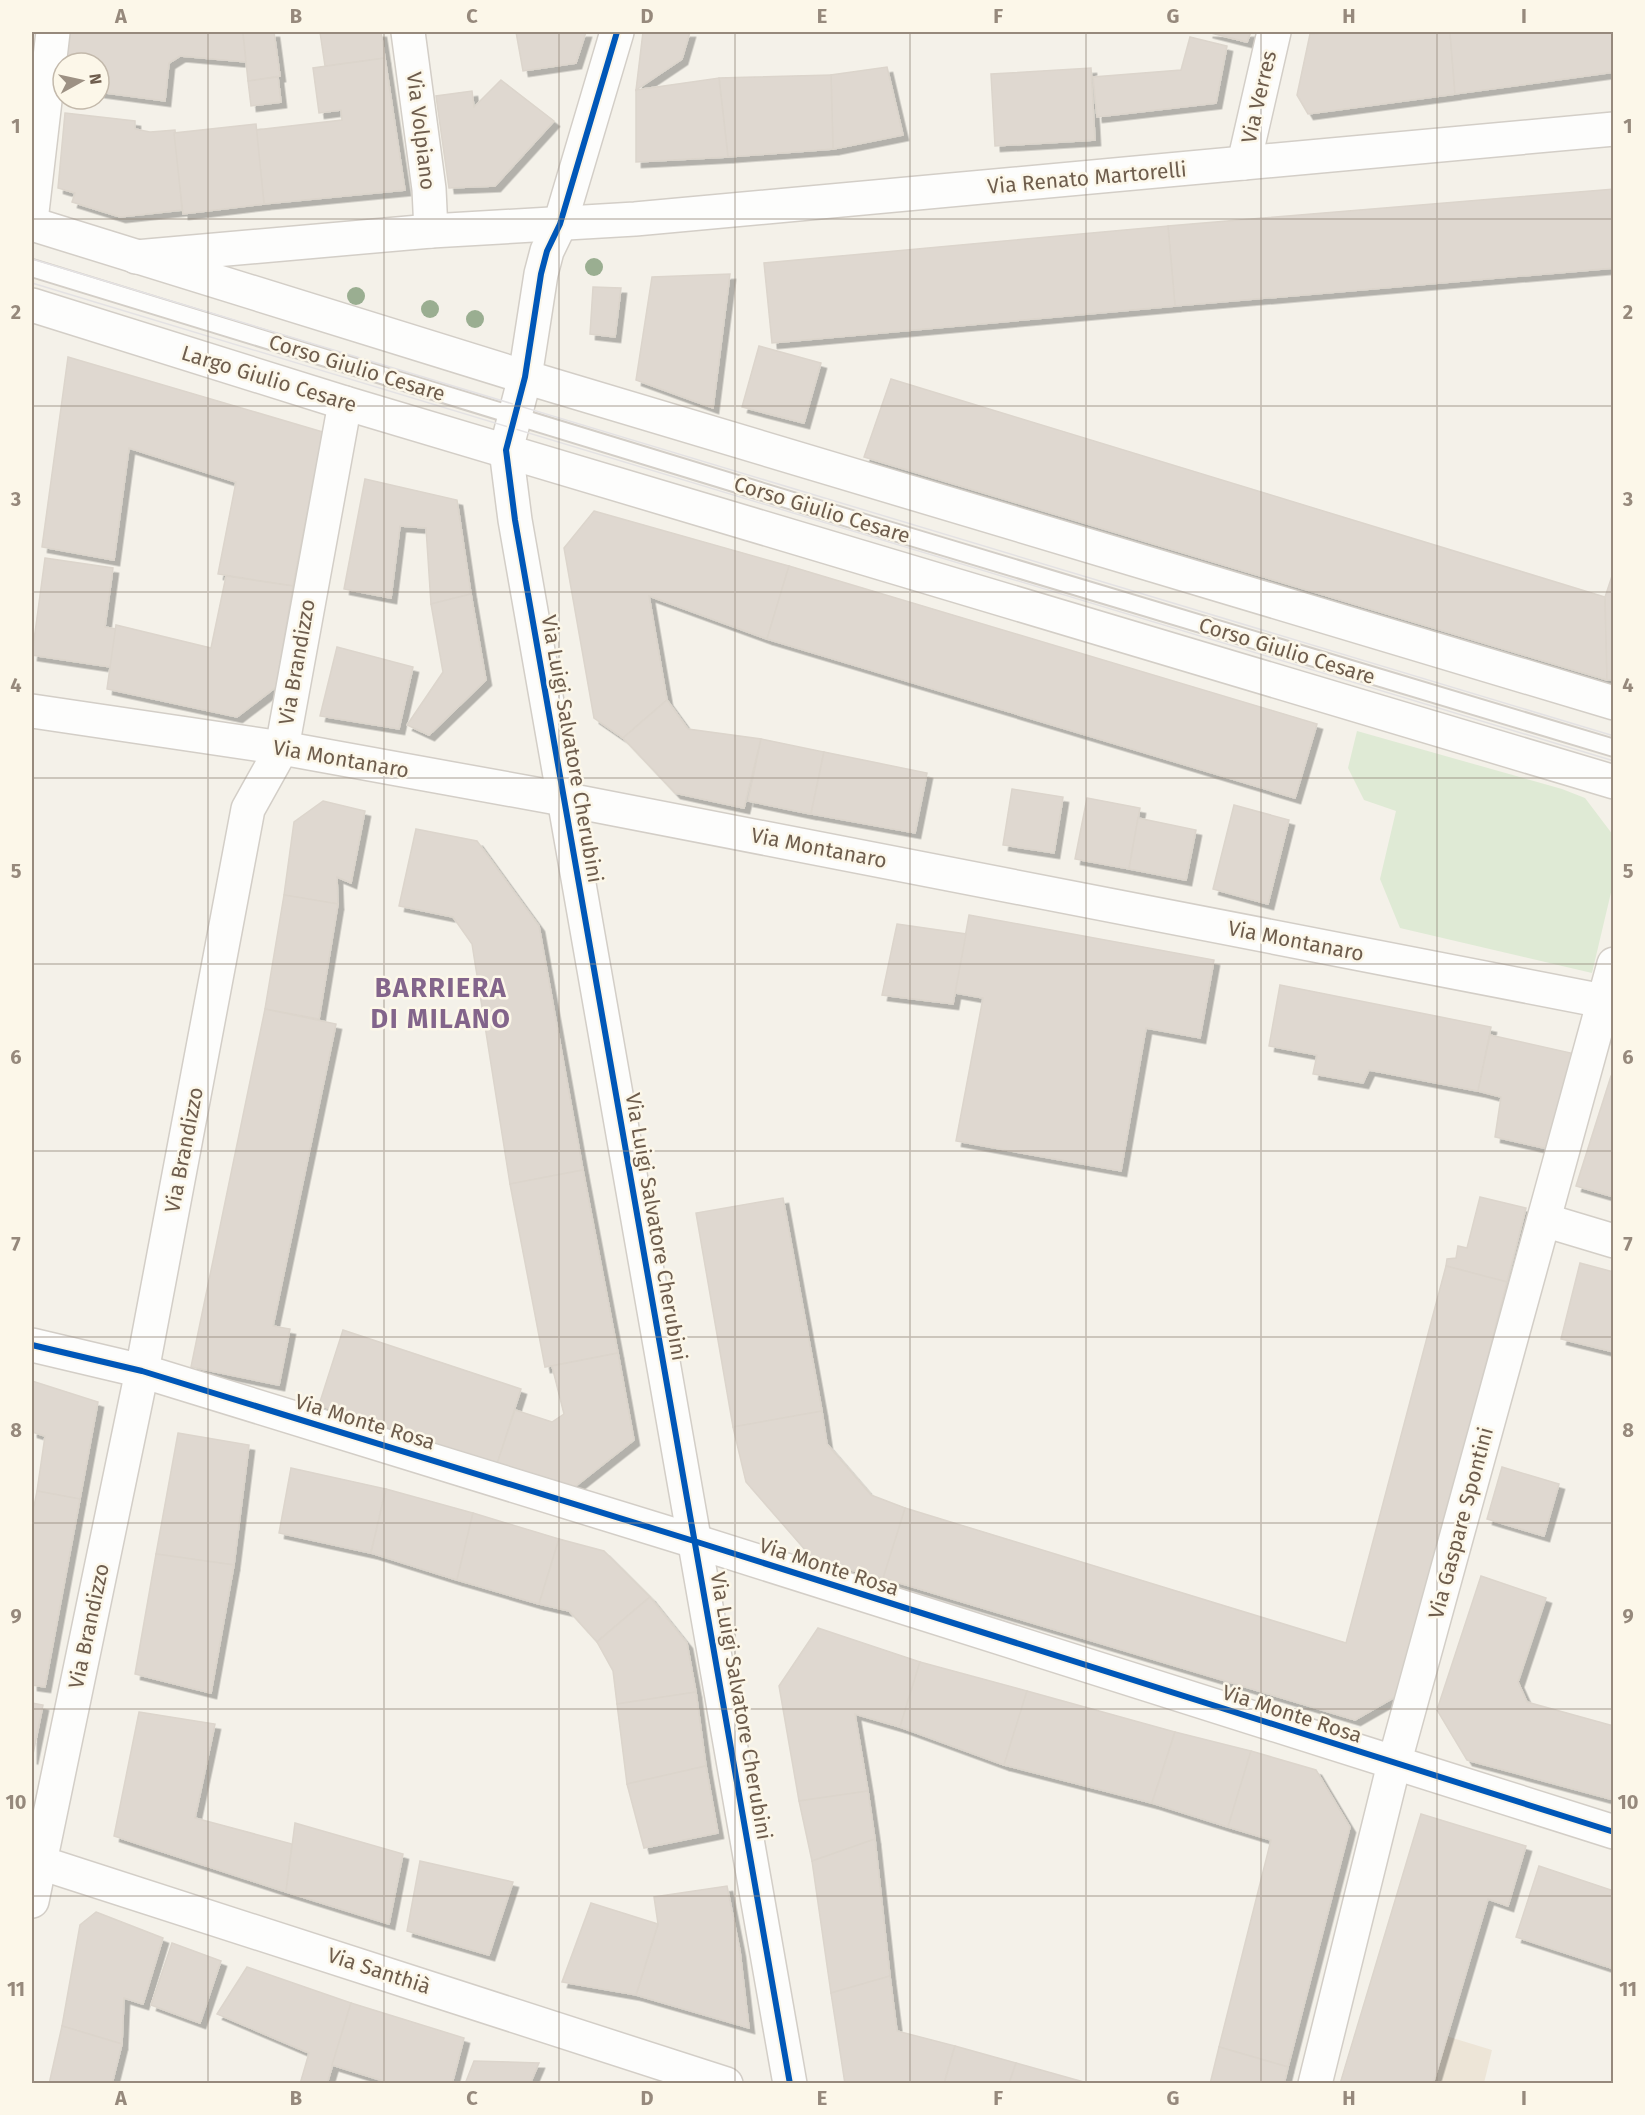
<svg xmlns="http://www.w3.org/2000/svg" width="1645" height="2115" font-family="'Fira Sans',sans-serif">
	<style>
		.residential { fill: #ede5d7 }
		.green { fill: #dfead5 }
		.building { fill: #dfd8d0; stroke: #dcd5cc; stroke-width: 1.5; filter: url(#shadow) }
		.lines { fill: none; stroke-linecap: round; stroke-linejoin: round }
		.service-casing { stroke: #d3cec7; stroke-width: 20 }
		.minor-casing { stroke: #d3cec7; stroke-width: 36 }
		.tertiary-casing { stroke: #d3cec7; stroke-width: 36 }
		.secondary-casing { stroke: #d3cec7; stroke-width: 36 }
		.service { stroke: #fdfdfc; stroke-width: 16 }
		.minor { stroke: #fdfdfc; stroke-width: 33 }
		.tertiary { stroke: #fdfdfc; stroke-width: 33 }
		.secondary { stroke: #fdfdfc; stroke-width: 33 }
		.tram { stroke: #e4e2e3; stroke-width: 1.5 }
		.cycleway-casing { stroke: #fcf7e9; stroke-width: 10 }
		.cycleway { stroke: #0057b8; stroke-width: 6 }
		.tree { fill: #9aae91 }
		.grid { fill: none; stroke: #96897c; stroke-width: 1.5; stroke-opacity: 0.55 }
		.labels { text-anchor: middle; stroke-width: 5; stroke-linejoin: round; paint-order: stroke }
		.street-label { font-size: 21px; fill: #6e5d4d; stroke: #fcf7e9 }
		.district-label { font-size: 27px; font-weight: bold; letter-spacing: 1.5px; fill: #83658b; stroke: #fcf7e9 }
		.neatline { fill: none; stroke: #96897c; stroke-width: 2 }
		.grid-label { font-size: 20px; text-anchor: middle; font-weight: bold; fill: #96897c }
	</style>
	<defs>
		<filter id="shadow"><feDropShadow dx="5.5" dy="5.5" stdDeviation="0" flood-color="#0004"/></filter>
	</defs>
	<rect width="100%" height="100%" fill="#f4f1e9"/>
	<path class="residential" d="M1446 2036 1492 2050 1484 2083 1432 2084Z"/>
	<path class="green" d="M1357 731 1562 789 1585 798 1613 835V884L1592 973 1400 928 1380 879 1396 811 1364 800 1348 768Z"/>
	<g class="building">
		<path d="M70 32H243L246 62 180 56 169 63 165 101 99 92V63H66Z"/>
		<path d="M243 32H274L280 76 248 81Z"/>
		<path d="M320 32H381L385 58 325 66Z"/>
		<path d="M516 32H586L576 63 523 71Z"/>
		<path d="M643 32H690L682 59 636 90Z"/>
		<path d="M1207 32H1251L1247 42Z"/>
		<path d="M1339 32H1450L1455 94 1308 114 1297 95 1310 34Z"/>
		<path d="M1450 32H1614V72L1455 94Z"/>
		<path d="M1190 37 1227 46 1216 103 1097 117 1093 77 1181 70Z"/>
		<path d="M385 58 405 190 264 204 256 130 342 120 341 110 319 113 313 68Z"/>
		<path d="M887 67 903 135 833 149 831 75Z"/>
		<path d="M1091 68 1095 140 995 146 991 74Z"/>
		<path d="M831 75 833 149 728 157 719 78Z"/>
		<path d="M278 77 281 102 251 106 248 81Z"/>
		<path d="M719 78 728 157 636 162V90Z"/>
		<path d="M501 80 554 121 495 186 449 188 436 96 472 91 474 107Z"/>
		<path d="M65 113 135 121V129L150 132 175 130 182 210 120 217 72 202 75 193 58 188Z"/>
		<path d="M256 124 264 204 183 214 174 133Z"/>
		<path d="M1614 189V268L1175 306 1168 226Z"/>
		<path d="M1168 226 1175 306 772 343 764 263Z"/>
		<path d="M730 274 713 408 636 380 652 277Z"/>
		<path d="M593 287 621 288 615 337 590 334Z"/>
		<path d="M759 346 821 363 804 423 742 407Z"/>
		<path d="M68 357 323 432 293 586 218 574 236 482 129 448 114 560 42 547Z"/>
		<path d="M891 379 1605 597 1607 680 864 457Z"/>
		<path d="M365 479 457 500 471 594 431 604 426 528 400 526 391 598 344 589Z"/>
		<path d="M594 511 789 566 767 639 649 596 667 700 623 738 594 718 564 548Z"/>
		<path d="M45 558 113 568 105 627 128 631 123 669 32 655Z"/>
		<path d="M789 566 1317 724 1295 798 767 639Z"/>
		<path d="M1614 570V680H1607L1605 597Z"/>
		<path d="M226 576 293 586 276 687 237 717 107 689 116 625 211 648Z"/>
		<path d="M471 594 486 680 429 735 407 725 443 672 431 604Z"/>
		<path d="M337 647 413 667 399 729 320 716Z"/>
		<path d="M667 700 688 729 761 739 744 808 675 793 623 738Z"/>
		<path d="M761 739 824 752 811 814 748 801Z"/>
		<path d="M824 752 927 773 915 833 811 814Z"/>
		<path d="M1012 789 1063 797 1054 853 1003 845Z"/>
		<path d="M1087 798 1140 808 1129 869 1075 859Z"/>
		<path d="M323 801 365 811 351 883 337 877 338 904 284 895 294 822Z"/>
		<path d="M1234 805 1289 820 1268 904 1213 889Z"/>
		<path d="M1138 818 1196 830 1186 880 1129 869Z"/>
		<path d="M416 829 477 841 539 926 583 1170 510 1184 472 944 453 917 399 906Z"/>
		<path d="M284 895 338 904 319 1019 265 1009Z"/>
		<path d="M969 915 1214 960 1200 1038 1146 1028 1121 1171 956 1141 983 998 955 993Z"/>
		<path d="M897 924 966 934 953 1004 882 995Z"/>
		<path d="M1280 985 1491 1027 1478 1091 1369 1070 1363 1083 1313 1074 1317 1055 1269 1046Z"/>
		<path d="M265 1009 336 1024 273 1326 290 1329 279 1385 191 1367Z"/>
		<path d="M1490 1035 1575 1054 1553 1150 1495 1137 1501 1097 1478 1091Z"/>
		<path d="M1611 1076H1614V1197L1576 1186Z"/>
		<path d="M583 1170 618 1353 545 1367 510 1184Z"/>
		<path d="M1480 1197 1526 1208 1507 1282 1446 1266 1447 1259 1456 1258 1458 1246 1467 1248Z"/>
		<path d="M783 1198 822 1411 733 1427 696 1213Z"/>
		<path d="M1580 1263 1614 1272V1352L1561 1339Z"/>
		<path d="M1446 1266 1507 1282 1402 1693 1355 1720 883 1578 905 1508 1346 1643Z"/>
		<path d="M343 1330 521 1389 497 1464 319 1405Z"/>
		<path d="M618 1353 634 1440 572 1489 497 1464 515 1410 552 1422 564 1414 552 1366Z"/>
		<path d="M32 1381 98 1402 80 1499 37 1491 45 1436 32 1432Z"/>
		<path d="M822 1411 827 1444 871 1495 905 1508 883 1578 815 1561 746 1482 733 1427Z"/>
		<path d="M178 1433 249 1445 234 1565 156 1554Z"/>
		<path d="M1502 1467 1559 1484 1544 1536 1487 1519Z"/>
		<path d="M291 1468 386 1489 371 1553 279 1533Z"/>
		<path d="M386 1489 473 1513 457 1580 371 1553Z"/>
		<path d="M37 1491 80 1499 45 1687 32 1685V1516Z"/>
		<path d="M473 1513 559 1539 539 1604 457 1580Z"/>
		<path d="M559 1539 604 1551 650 1597 597 1642 569 1611 539 1604Z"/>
		<path d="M156 1554 234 1565 211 1693 135 1674Z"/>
		<path d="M1481 1576 1546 1598 1518 1682 1527 1702 1614 1726V1800L1467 1760 1437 1710Z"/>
		<path d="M650 1597 687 1643 696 1692 617 1704 613 1671 597 1642Z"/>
		<path d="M818 1628 920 1662 900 1727 855 1714 868 1791 799 1801 779 1686Z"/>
		<path d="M920 1662 1027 1691 1004 1765 900 1727Z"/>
		<path d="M1027 1691 1175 1732 1152 1803 1004 1765Z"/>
		<path d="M696 1692 706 1766 627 1784 617 1704Z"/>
		<path d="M32 1703 43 1705 32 1759Z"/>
		<path d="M139 1712 215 1724 195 1818 292 1844 286 1892 114 1836Z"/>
		<path d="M1175 1732 1251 1751 1228 1827 1152 1803Z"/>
		<path d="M1251 1751 1316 1770 1350 1827 1288 2067 1219 2047 1271 1840 1228 1827Z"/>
		<path d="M706 1766 718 1833 644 1848 627 1784Z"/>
		<path d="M868 1791 875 1839 812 1861 799 1801Z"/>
		<path d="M1421 1814 1526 1846 1508 1906 1488 1899 1433 2084H1340Z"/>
		<path d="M295 1823 403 1854 389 1924 286 1892Z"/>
		<path d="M875 1839 890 1976 831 1993 812 1861Z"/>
		<path d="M420 1861 513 1882 489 1955 407 1931Z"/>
		<path d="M1539 1866 1614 1891V1969L1516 1937Z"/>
		<path d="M727 1886 740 1951 749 2028 636 1995 658 1924 654 1897Z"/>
		<path d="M591 1903 658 1924 636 1995 562 1982Z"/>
		<path d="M96 1912 163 1938 143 2004 124 1998 122 2044 62 2026 80 1925Z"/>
		<path d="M172 1943 221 1961 200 2023 151 2005Z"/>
		<path d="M247 1967 351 2003 327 2084H300L309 2053 217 2014Z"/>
		<path d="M890 1976 897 2031 955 2046 944 2084H845L831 1993Z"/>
		<path d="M351 2003 464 2038 452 2084H393L332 2065Z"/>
		<path d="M62 2026 122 2044 112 2084H49Z"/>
		<path d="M955 2046 1016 2063 1009 2084H944Z"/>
		<path d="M1219 2047 1288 2067 1284 2084H1210Z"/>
		<path d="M474 2061 539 2063 530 2084H465Z"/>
		<path d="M1016 2063 1091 2084H1009Z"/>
	</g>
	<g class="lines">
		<g class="service-casing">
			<path id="service" d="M32 268 871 525 1614 748"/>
		</g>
		<g class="minor-casing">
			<g id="minor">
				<path d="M408 32 429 189 431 231"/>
				<path d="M1244 163 1274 32"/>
				<path d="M32 212 53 32"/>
				<path d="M32 711 282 748 563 799 1603 1001"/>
				<path d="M1544 1220 1614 1241"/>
				<path d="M32 1345 142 1371 694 1541 1614 1832"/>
				<path d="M32 1860 726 2084"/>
				<path d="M32 1901 142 1371 248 809 282 748 345 403"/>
				<path d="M1315 2084 1394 1764 1614 964"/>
			</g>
		</g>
		<g class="tertiary-casing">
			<g id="tertiary">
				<path d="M617 32 560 224 547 251 541 274 525 377 506 450 515 520 790 2084"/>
				<path d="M136 257 431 231 635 219 1614 129"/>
			</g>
		</g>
		<g class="secondary-casing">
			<g id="secondary">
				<path d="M32 224 525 377 1614 703"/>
				<path d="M32 305 345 403 1614 782"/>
			</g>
		</g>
		<use href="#service" class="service"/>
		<use href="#minor" class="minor"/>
		<use href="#tertiary" class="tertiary"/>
		<use href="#secondary" class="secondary"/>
		<g class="tram">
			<path d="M32 259 1614 736"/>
			<path d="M32 283 1614 761"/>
		</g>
		<g class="cycleway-casing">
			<g id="cycleway">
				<path d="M617 32 560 224 547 251 541 274 525 377 506 450 515 520 790 2084"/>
				<path d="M32 1345 142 1371 694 1541 1614 1832"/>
			</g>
		</g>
		<use href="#cycleway" class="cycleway"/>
	</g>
	<g class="tree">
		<circle cx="594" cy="267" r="9"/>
		<circle cx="356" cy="296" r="9"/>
		<circle cx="430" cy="309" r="9"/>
		<circle cx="475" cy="319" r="9"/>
	</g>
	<path class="grid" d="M208 32V2084M384 32V2084M559 32V2084M735 32V2084M910 32V2084M1086 32V2084M1261 32V2084M1437 32V2084M32 219H1614M32 406H1614M32 592H1614M32 778H1614M32 964H1614M32 1151H1614M32 1337H1614M32 1523H1614M32 1709H1614M32 1896H1614"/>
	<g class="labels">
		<g class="street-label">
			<text transform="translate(1259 97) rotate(-77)" y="7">Via Verres</text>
			<text transform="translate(421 131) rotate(83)" y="7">Via Volpiano</text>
			<text transform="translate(1087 178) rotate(-5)" y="7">Via Renato Martorelli</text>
			<text transform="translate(357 368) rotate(17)" y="7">Corso Giulio Cesare</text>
			<text transform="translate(269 379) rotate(17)" y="7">Largo Giulio Cesare</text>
			<text transform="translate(822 510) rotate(17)" y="7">Corso Giulio Cesare</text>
			<text transform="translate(1287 651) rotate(17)" y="7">Corso Giulio Cesare</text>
			<text transform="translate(297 662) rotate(-80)" y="7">Via Brandizzo</text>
			<text transform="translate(572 749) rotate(80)" y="7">Via Luigi Salvatore Cherubini</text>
			<text transform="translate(341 759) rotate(10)" y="7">Via Montanaro</text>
			<text transform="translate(819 848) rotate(11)" y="7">Via Montanaro</text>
			<text transform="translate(1296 941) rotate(11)" y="7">Via Montanaro</text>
			<text transform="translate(184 1150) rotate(-79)" y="7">Via Brandizzo</text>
			<text transform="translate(656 1227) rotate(80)" y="7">Via Luigi Salvatore Cherubini</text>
			<text transform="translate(365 1422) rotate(17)" y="7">Via Monte Rosa</text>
			<text transform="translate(1461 1523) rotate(-75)" y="7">Via Gaspare Spontini</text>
			<text transform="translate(829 1567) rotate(18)" y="7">Via Monte Rosa</text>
			<text transform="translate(89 1626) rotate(-78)" y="7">Via Brandizzo</text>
			<text transform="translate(741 1706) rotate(80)" y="7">Via Luigi Salvatore Cherubini</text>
			<text transform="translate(1292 1714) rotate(18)" y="7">Via Monte Rosa</text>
			<text transform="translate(379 1971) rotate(18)" y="7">Via Santhià</text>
		</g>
		<g class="district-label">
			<text x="441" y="997">BARRIERA<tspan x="441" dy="31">DI MILANO</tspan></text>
		</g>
	</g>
	<rect width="1645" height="2115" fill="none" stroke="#fcf7e9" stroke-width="66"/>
	<g transform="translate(81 81) rotate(82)"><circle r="28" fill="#fcf7e9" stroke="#c3b9ab" stroke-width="1.5"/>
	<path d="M0-4.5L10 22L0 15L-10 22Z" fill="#9d9184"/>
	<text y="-9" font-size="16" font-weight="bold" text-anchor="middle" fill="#6e5d4d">N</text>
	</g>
	<rect x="33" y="33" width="1579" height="2049" class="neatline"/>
	<g class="grid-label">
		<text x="121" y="23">A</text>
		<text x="296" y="23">B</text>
		<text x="472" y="23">C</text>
		<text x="647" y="23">D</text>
		<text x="822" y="23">E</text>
		<text x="998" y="23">F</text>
		<text x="1173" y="23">G</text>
		<text x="1349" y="23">H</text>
		<text x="1524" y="23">I</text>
		<text x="16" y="133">1</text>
		<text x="1628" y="133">1</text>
		<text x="16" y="319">2</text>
		<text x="1628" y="319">2</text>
		<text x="16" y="506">3</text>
		<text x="1628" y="506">3</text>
		<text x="16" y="692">4</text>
		<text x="1628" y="692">4</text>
		<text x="16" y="878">5</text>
		<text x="1628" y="878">5</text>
		<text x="16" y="1064">6</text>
		<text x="1628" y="1064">6</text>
		<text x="16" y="1251">7</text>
		<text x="1628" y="1251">7</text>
		<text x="16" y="1437">8</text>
		<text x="1628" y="1437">8</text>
		<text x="16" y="1623">9</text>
		<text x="1628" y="1623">9</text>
		<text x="16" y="1809">10</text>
		<text x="1628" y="1809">10</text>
		<text x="16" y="1996">11</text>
		<text x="1628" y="1996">11</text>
		<text x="121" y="2105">A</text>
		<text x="296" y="2105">B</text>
		<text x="472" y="2105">C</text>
		<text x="647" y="2105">D</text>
		<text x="822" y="2105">E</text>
		<text x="998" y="2105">F</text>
		<text x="1173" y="2105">G</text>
		<text x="1349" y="2105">H</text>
		<text x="1524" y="2105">I</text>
	</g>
</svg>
